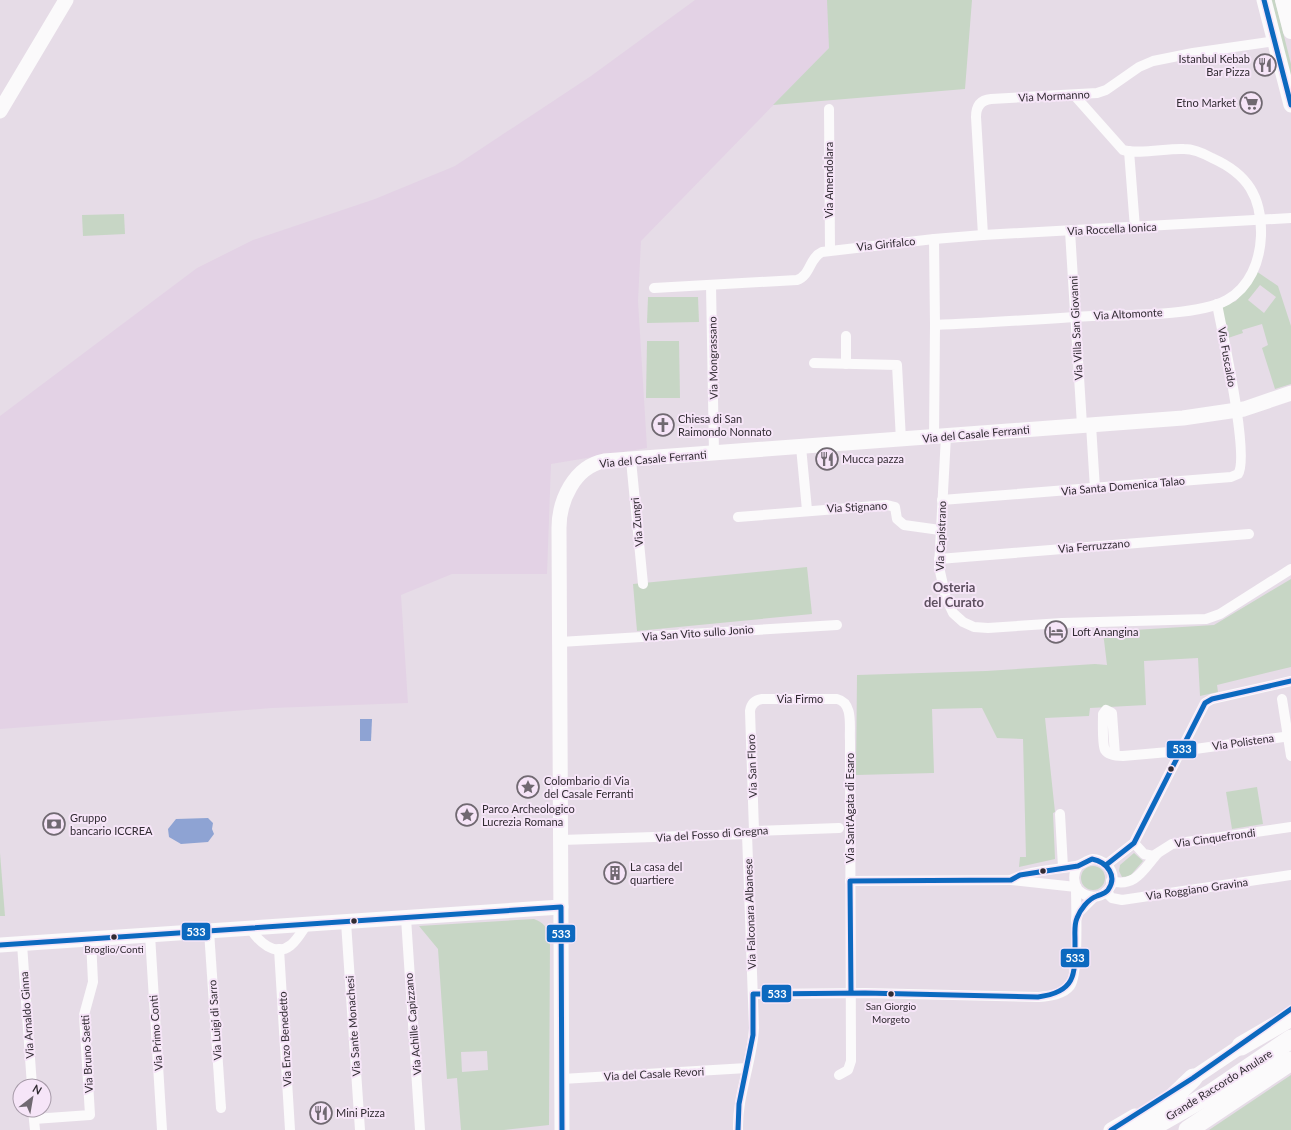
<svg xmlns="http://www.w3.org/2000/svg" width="1291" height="1130" font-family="Lato,sans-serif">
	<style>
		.built { fill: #e3d2e5 }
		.green { fill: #c7d6c5; fill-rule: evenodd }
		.water { fill: #8ea3d3 }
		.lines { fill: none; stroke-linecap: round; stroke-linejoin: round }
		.street { stroke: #fbfafb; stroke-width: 10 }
		.secondary { stroke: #fbfafb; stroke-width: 15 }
		.primary { stroke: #fbfafb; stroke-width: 16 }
		.highway { stroke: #fbfafb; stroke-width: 19 }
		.bus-1-casing { stroke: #f6e5f8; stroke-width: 8 }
		.bus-1 { stroke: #0c69bf; stroke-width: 5 }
		.bus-dot { fill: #312b32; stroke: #f6e5f8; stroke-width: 1.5 }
		.labels { text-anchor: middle; stroke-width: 4; stroke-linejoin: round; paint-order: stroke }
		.bus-label { font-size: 10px; fill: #312b32; stroke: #f6e5f8 }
		.poi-label { font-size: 11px; fill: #312b32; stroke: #f6e5f8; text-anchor: start }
		.street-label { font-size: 11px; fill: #312b32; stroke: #f6e5f8 }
		.quarter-label { font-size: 13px; font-weight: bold; fill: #5e5060; stroke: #f6e5f8 }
		.line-badge { stroke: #f6e5f8; stroke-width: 1.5 }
		.badge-label { font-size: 11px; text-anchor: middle; font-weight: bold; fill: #fff }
	</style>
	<rect width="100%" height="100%" fill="#e6dce7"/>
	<path class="built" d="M695 0H830L829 48 641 241 638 301 647 448 551 464 547 574H452L401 595 408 703 272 708 0 729V416L197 268 253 240 375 199 455 166 591 76Z"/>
	<g class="green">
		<path d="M827 0H972L965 89 773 105 829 48Z"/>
		<path d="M1269 0H1275L1291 64V83Z"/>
		<path d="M124 214 125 234 83 236 82 215Z"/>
		<path d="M1256 271 1278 286 1291 326V384L1275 389 1262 348 1268 345 1262 324 1242 330 1243 333 1228 338 1221 306 1236 301ZM1260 285 1276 297 1264 313 1248 300Z"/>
		<path d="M648 297H698L699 322 647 323Z"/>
		<path d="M647 341H679L680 398H646Z"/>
		<path d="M807 567 812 614 637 631 633 584Z"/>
		<path d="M1291 579V667L1217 685 1218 692 1200 696 1198 658 1144 661 1146 705 1090 708 1089 716 1045 718 1055 812 1053 813 1055 859 1019 867 1020 857H1026L1023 739 997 738 982 708 932 709 934 773 856 775 857 675 986 671 1095 664 1107 665 1103 632 1214 625Z"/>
		<path d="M1257 787 1263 824 1232 829 1226 792Z"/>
		<path d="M0 853 5 916H0Z"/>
		<path d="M1134 853 1143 861 1130 876 1122 877 1119 871 1120 865Z"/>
		<circle cx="1093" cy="878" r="12"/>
		<path d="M534 919C544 923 547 927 550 937L549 1125 504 1130H461L457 1078 447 1079 438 949 419 926ZM487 1051 488 1070 462 1072 461 1052Z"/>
		<path d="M1291 1075V1130H1209Z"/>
	</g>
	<g class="water">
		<path d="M360 719H372L371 741H360Z"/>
		<path d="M208 818 213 823 212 829 214 834 208 842 181 844 169 837 168 829 176 819Z"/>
	</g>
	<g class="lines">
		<g class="street">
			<path d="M829 109 830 250"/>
			<path d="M1129 151 1135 228"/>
			<path d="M1070 231 1082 425"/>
			<path d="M983 235 976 117C976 107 980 100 991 99L1097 93 1106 90 1139 67 1153 61 1193 53 1275 41"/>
			<path d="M934 239 935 325 934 437"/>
			<path d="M711 285 714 454"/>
			<path d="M654 288 797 280C811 275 809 258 822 252L934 239 983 235 1291 218"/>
			<path d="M935 325C988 323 1040 319 1092 316 1127 315 1198 316 1227 300 1250 287 1260 261 1261 236 1262 197 1248 174 1212 158 1203 153 1194 149 1184 149 1166 148 1140 155 1123 150L1075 96"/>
			<path d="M814 363 897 365 901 440"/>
			<path d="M846 364V336"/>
			<path d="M1091 425 1095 489"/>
			<path d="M946 436 939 567 946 598 953 613 963 622 974 627 988 628 1062 623 1206 619 1220 614 1291 569"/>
			<path d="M801 447 807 510"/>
			<path d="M631 460 643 584"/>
			<path d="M942 500 1231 477 1238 474C1250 457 1222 331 1217 304"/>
			<path d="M738 517 887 505 895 507 897 519 904 525 940 530"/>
			<path d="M939 559 1249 534"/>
			<path d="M560 642 837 625"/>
			<path d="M1282 699 1291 756"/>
			<path d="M1195 749 1291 736"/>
			<path d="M1115 755 1112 713 1106 710 1103 714C1103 722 1102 744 1105 750 1108 755 1118 756 1123 756L1180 751"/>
			<path d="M1060 814 1063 867"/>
			<path d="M754 831 750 711C751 704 755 700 762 699H837C854 703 849 727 850 741L851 1061 848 1070 839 1075"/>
			<path d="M561 840 747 834 754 831 839 828"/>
			<path d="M1134 843 1144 854 1153 856 1172 844 1291 827"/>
			<path d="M1106 865 1134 843 1205 703 1212 699 1291 681"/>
			<path d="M1011 880 1076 887"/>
			<path d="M850 881 1011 880C1030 870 1055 870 1076 866 1082 865 1086 860 1093 859 1098 859 1103 862 1107 865 1124 883 1099 909 1078 890 1073 882 1073 873 1078 866"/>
			<path d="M1111 881C1135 888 1143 870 1157 854"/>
			<path d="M1106 892 1112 898 1122 900 1291 875"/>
			<path d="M406 918 420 1130"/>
			<path d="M1076 920 1079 912 1094 897"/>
			<path d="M346 922 360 1130"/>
			<path d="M250 928C258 941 275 958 291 945 298 939 302 931 307 924"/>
			<path d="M209 931 221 1108"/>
			<path d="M150 935 162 1130"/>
			<path d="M22 944 32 1086"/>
			<path d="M279 949 290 1130"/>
			<path d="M753 994 865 993 1038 997C1049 996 1063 995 1070 986 1079 973 1076 906 1076 887"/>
			<path d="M562 1079 747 1068"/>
			<path d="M33 1110 35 1130"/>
			<path d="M34 1119 90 1115 84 1015 93 982 91 940"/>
			<path d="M738 1130C737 1095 752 1063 754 1028L747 834"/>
		</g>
		<g class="secondary">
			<path d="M1264 0 1291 105"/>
			<path d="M0 111 66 0"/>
			<path d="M0 945 561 907"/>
			<path d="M1183 1085 1241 1046"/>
			<path d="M562 1130 559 528C559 501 574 467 604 461L1183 418 1244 409 1291 393"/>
			<path d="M1111 1130 1135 1116"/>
		</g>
		<path class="primary" d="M1283 0 1291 31"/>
		<g class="highway">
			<path d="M1241 1046 1291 1017"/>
			<path d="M1126 1130 1168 1102 1193 1078"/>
			<path d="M1147 1130 1210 1094 1291 1039"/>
			<path d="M1188 1130 1291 1061"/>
		</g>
		<g class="bus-1-casing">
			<g id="bus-1">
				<path d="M1264 0 1291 105"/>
				<path d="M1106 865 1134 843 1205 703 1212 699 1291 681"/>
				<path d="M0 945 561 907 562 1130"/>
				<path d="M738 1130 739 1104 753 1035V994L865 993 1038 997C1077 992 1075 974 1075 940 1075 932 1074 925 1077 918 1080 910 1088 899 1097 896 1101 894 1105 894 1108 890 1118 876 1107 862 1092 859L1078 866 1020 875 1011 880 850 881 851 993"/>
				<path d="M1111 1130 1193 1078 1291 1009"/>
			</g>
		</g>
		<use href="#bus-1" class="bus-1"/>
	</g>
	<defs>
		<g id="restaurant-ring" transform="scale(1.15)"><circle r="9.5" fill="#f6e5f8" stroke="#706971" stroke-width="1.5"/><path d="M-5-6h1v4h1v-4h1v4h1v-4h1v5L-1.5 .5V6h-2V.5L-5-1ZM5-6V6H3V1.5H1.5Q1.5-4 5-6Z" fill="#706971"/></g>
		<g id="supermarket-ring" transform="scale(1.15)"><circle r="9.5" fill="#f6e5f8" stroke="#706971" stroke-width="1.5"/><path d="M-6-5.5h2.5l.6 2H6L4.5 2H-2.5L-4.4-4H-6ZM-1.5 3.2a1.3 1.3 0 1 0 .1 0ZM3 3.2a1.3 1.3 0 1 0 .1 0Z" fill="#706971"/></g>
		<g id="church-ring" transform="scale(1.15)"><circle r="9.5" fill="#f6e5f8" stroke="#706971" stroke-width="1.5"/><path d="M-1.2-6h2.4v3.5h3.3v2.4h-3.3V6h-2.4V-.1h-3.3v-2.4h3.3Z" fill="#706971"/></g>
		<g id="hotel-ring" transform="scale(1.15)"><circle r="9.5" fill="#f6e5f8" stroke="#706971" stroke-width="1.5"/><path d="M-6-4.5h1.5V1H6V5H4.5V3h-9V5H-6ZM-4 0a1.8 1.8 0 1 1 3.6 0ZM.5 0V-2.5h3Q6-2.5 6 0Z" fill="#706971"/></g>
		<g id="sight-ring" transform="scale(1.15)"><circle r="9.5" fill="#f6e5f8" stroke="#706971" stroke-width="1.5"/><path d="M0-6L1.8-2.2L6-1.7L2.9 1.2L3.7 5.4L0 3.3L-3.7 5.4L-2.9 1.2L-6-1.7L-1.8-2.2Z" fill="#706971"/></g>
		<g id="bank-ring" transform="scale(1.15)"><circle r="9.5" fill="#f6e5f8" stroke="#706971" stroke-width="1.5"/><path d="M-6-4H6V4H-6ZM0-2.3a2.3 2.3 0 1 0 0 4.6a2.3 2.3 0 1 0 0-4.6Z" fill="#706971"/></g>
		<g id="building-ring" transform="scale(1.15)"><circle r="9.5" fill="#f6e5f8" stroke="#706971" stroke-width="1.5"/><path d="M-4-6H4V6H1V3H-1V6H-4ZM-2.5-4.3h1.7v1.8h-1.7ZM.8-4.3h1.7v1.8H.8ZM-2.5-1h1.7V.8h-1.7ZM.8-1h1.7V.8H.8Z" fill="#706971"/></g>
	</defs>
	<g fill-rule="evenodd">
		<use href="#restaurant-ring" x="1265" y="65"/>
		<use href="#supermarket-ring" x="1251" y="103"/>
		<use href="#church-ring" x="663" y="425"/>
		<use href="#restaurant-ring" x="827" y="459"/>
		<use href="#hotel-ring" x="1056" y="632"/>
		<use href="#sight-ring" x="528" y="787"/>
		<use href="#sight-ring" x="467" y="815"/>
		<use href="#bank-ring" x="54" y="824"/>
		<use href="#building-ring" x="615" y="873"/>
		<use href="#restaurant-ring" x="321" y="1113"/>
	</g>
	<g class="bus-dot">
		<circle cx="1171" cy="769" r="3.5"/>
		<circle cx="1043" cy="871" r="3.5"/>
		<circle cx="354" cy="921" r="3.5"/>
		<circle cx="114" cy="937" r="3.5"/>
		<circle cx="891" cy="994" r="3.5"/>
	</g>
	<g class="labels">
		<g class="bus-label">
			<text x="114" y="953">Broglio/Conti</text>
			<text x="891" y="1010">San Giorgio<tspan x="891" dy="13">Morgeto</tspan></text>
		</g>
		<g class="poi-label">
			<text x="1250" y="63" text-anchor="end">Istanbul Kebab<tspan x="1250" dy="13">Bar Pizza</tspan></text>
			<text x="1236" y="107" text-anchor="end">Etno Market</text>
			<text x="678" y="423">Chiesa di San<tspan x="678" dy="13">Raimondo Nonnato</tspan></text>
			<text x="842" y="463">Mucca pazza</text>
			<text x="1072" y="636">Loft Anangina</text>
			<text x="544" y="785">Colombario di Via<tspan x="544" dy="13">del Casale Ferranti</tspan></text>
			<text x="482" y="813">Parco Archeologico<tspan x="482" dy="13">Lucrezia Romana</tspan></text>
			<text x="70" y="822">Gruppo<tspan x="70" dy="13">bancario ICCREA</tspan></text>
			<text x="630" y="871">La casa del<tspan x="630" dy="13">quartiere</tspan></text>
			<text x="336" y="1117">Mini Pizza</text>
		</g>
		<g class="street-label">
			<text transform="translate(1054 96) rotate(-3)" y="4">Via Mormanno</text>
			<text transform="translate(829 180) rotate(-90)" y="4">Via Amendolara</text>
			<text transform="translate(1112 229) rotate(-3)" y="4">Via Roccella Ionica</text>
			<text transform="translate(886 244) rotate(-6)" y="4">Via Girifalco</text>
			<text transform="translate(1128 314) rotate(-3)" y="4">Via Altomonte</text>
			<text transform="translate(1076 328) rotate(-93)" y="4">Via Villa San Giovanni</text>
			<text transform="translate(1227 357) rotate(80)" y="4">Via Fuscaldo</text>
			<text transform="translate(713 358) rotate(-91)" y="4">Via Mongrassano</text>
			<text transform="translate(976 434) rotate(-5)" y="4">Via del Casale Ferranti</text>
			<text transform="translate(653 459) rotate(-5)" y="4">Via del Casale Ferranti</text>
			<text transform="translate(1123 486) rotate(-5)" y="4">Via Santa Domenica Talao</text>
			<text transform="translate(857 507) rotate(-3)" y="4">Via Stignano</text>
			<text transform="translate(637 522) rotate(-95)" y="4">Via Zungri</text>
			<text transform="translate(941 536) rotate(-88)" y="4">Via Capistrano</text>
			<text transform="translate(1094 546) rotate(-5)" y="4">Via Ferruzzano</text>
			<text transform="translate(698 633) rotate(-4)" y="4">Via San Vito sullo Jonio</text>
			<text x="800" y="703">Via Firmo</text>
			<text transform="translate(1243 742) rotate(-8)" y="4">Via Polistena</text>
			<text transform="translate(752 766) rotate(-92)" y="4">Via San Floro</text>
			<text transform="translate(850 808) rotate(-90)" y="4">Via Sant'Agata di Esaro</text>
			<text transform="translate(712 834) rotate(-4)" y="4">Via del Fosso di Gregna</text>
			<text transform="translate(1215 838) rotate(-8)" y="4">Via Cinquefrondi</text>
			<text transform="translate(1197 889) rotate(-8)" y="4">Via Roggiano Gravina</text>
			<text transform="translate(750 914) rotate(-92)" y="4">Via Falconara Albanese</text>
			<text transform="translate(27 1015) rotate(-94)" y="4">Via Arnaldo Ginna</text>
			<text transform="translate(215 1020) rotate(-94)" y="4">Via Luigi di Sarro</text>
			<text transform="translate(413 1024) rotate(-95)" y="4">Via Achille Capizzano</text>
			<text transform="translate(353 1026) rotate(-94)" y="4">Via Sante Monachesi</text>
			<text transform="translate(156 1033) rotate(-94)" y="4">Via Primo Conti</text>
			<text transform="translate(285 1039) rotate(-93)" y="4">Via Enzo Benedetto</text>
			<text transform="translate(87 1054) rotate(-93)" y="4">Via Bruno Saetti</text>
			<text transform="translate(654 1074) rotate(-3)" y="4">Via del Casale Revori</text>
			<text transform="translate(1219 1085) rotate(-32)" y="4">Grande Raccordo Anulare</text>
		</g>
		<g class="quarter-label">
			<text x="954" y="592">Osteria<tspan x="954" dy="15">del Curato</tspan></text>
		</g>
	</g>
	<g class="line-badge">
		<rect x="1166" y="740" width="31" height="19" rx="4" fill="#0c69bf"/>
		<rect x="181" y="922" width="30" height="19" rx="4" fill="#0c69bf"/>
		<rect x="546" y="924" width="30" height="19" rx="4" fill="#0c69bf"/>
		<rect x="1060" y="948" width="30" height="20" rx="4" fill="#0c69bf"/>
		<rect x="761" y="984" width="31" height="19" rx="4" fill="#0c69bf"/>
	</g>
	<g class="badge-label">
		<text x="1182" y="753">533</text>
		<text x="196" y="936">533</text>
		<text x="561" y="938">533</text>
		<text x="1075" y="962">533</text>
		<text x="777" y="998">533</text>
	</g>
	<g transform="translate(32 1098) rotate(31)"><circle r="19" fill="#f6e5f8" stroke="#a79ba9"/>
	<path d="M0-3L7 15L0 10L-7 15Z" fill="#706971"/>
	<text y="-6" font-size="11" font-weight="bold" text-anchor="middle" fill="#312b32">N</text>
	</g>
</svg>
